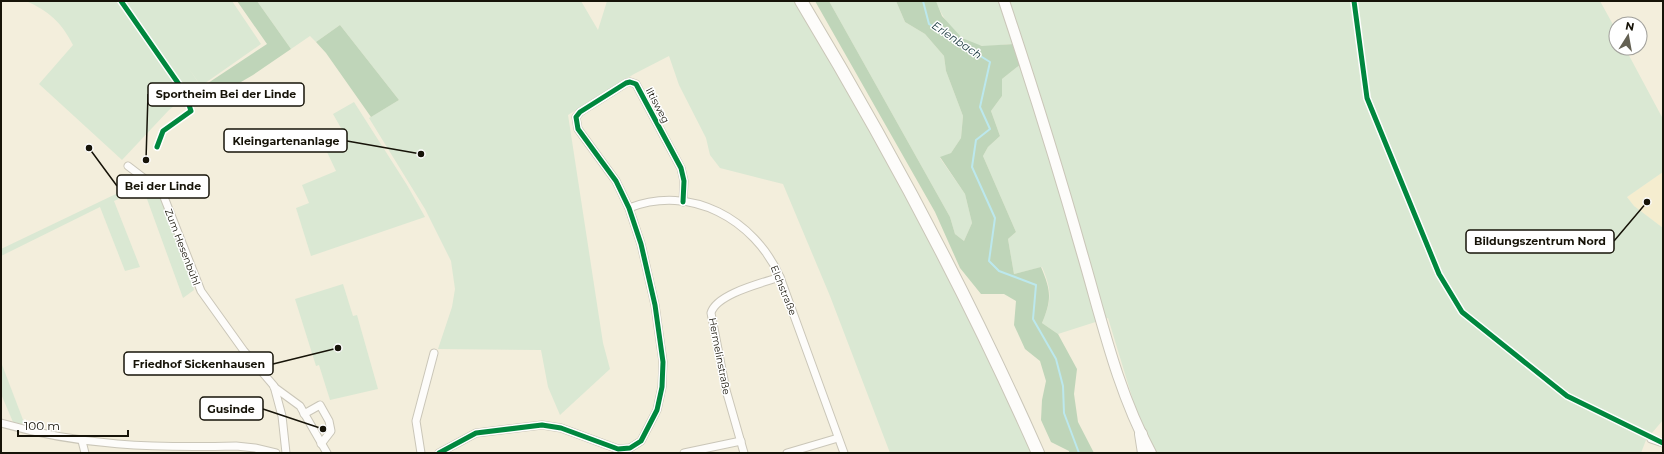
<svg xmlns="http://www.w3.org/2000/svg" width="1664" height="454" font-family="Montserrat,sans-serif">
	<style>
		.built { fill: #f5edcf }
		.green { fill: #dae8d3 }
		.forest { fill: #bfd5b9 }
		.lines { fill: none; stroke-linecap: round; stroke-linejoin: round }
		.stream { stroke: #bce8ed; stroke-width: 2 }
		.street-casing { stroke: #cac6b8; stroke-width: 9 }
		.secondary-casing { stroke: #cac6b8; stroke-width: 12 }
		.primary-casing { stroke: #cac6b8; stroke-width: 14 }
		.street { stroke: #fdfcfa; stroke-width: 7 }
		.secondary { stroke: #fdfcfa; stroke-width: 10 }
		.primary { stroke: #fdfcfa; stroke-width: 12 }
		.cycleway-casing { stroke: #fff; stroke-width: 8 }
		.cycleway { stroke: #00873e; stroke-width: 5 }
		.labels { text-anchor: middle; stroke-width: 3; stroke-linejoin: round; paint-order: stroke }
		.street-label { font-size: 10px; fill: #161308; stroke: #fff }
		.water-label { font-size: 11px; font-style: italic; fill: #0f3036; stroke: #fff }
		.leader { fill: none; stroke: #161308; stroke-width: 1.5 }
		.callout-dot { fill: #161308; stroke: #fff; stroke-width: 1.5 }
		.callout { fill: #fff; stroke: #161308; stroke-width: 1.5 }
		.callout-label { font-size: 11px; text-anchor: middle; font-weight: bold; fill: #161308 }
	</style>
	<rect width="100%" height="100%" fill="#f3eedc"/>
	<path class="built" d="M1663 172V228L1634 206 1627 197Z"/>
	<g class="green">
		<path d="M26 1H232L261 44 201 86 187 66 200 85 169 110 122 160 39 84 73 45C62 23 49 11 26 1Z"/>
		<path d="M257 1H581L598 30 607 1H801L864 108 1038 453H890L830 296 783 184 720 168 710 155 706 138 679 85 669 56 634 74 568 115 603 343 610 369 560 415 548 387 541 350 438 349 452 307 455 289 451 261 425 209 369 118 399 100 340 25 316 42 310 36 291 49Z"/>
		<path d="M829 1H896L905 22 925 34 944 56 946 71 963 116 961 138 951 153 940 158 965 194 972 223 964 241 955 234 950 217Z"/>
		<path d="M936 1H1600L1616 30V48H1625L1663 119V172L1627 197 1634 206 1663 228V420L1646 440 1641 453H1151L1141 434 1132 397 1108 318 1058 334 1042 323C1052 299 1052 291 1042 267L1014 274 1008 239 1016 232 983 156 988 147 1000 136 991 111 1002 96V79L1021 64 1014 44C1004 44 993 47 983 46 960 43 943 21 936 1Z"/>
		<path d="M354 102 407 185 425 217 311 256 296 208 309 203 302 185 336 171 327 152 349 142 333 114Z"/>
		<path d="M143 181 160 194 192 282 194 290 183 298 143 188 114 201 140 267 125 271 100 207 1 256V249Z"/>
		<path d="M343 284 353 316 357 315 378 389 330 400 319 365 316 366 295 299Z"/>
		<path d="M1 362 25 425 13 422 1 394Z"/>
	</g>
	<g class="forest">
		<path d="M237 1H257L291 49 253 75 210 100 202 87 267 44Z"/>
		<path d="M815 1H829L950 217 955 234 964 241 972 223 965 194 940 157 951 153 961 138 963 116 946 71 944 56 925 34 905 22 896 1H936L942 16 962 38 982 46 1014 44 1021 64 1002 79V96L991 111 1000 136 988 147 983 156 1016 232 1008 239 1014 274 1041 267C1051 291 1052 299 1042 323L1058 334 1077 369 1074 394 1078 422 1094 453H1069V451L1051 442 1041 420 1042 400 1046 381 1040 361 1025 349 1014 325 1016 301 1004 294H981L960 268 935 212Z"/>
		<path d="M340 25 399 100 371 117 326 53 316 42Z"/>
	</g>
	<g class="lines">
		<path class="stream" d="M923 1 929 24 990 62 980 107 990 129 976 140 972 167 995 218 989 261 999 271 1036 285 1033 319 1056 359 1063 386 1064 413 1079 453"/>
		<g class="street-casing">
			<g id="street">
				<path d="M128 166 162 192 201 291 244 351 274 386 282 416 286 453"/>
				<path d="M629 208C691 184 754 219 780 277L844 453"/>
				<path d="M274 387 300 406 327 453"/>
				<path d="M304 414 320 405 329 421 331 431 321 444"/>
				<path d="M1 423C81 446 153 448 236 446L255 448 276 453"/>
				<path d="M1651 439 1663 443"/>
				<path d="M82 441 85 453"/>
				<path d="M421 453 416 421 434 353"/>
				<path d="M439 453 476 433 542 425 561 428 618 449 630 448 641 441 657 410 662 387 663 362 655 305 641 244 629 208 616 181 578 129 576 117 580 112 626 83 630 82 636 84 681 168 684 181 683 202"/>
				<path d="M684 453 741 441"/>
				<path d="M744 453 726 390 711 313C716 294 762 283 780 277"/>
				<path d="M787 453 838 438"/>
			</g>
		</g>
		<g class="secondary-casing">
			<path id="secondary" d="M1004 1C1032 85 1058 168 1082 253 1102 321 1117 390 1151 453"/>
		</g>
		<g class="primary-casing">
			<g id="primary">
				<path d="M801 1C889 147 969 297 1038 453"/>
				<path d="M1141 434 1144 453"/>
			</g>
		</g>
		<use href="#street" class="street"/>
		<use href="#secondary" class="secondary"/>
		<use href="#primary" class="primary"/>
		<g class="cycleway-casing">
			<g id="cycleway">
				<path d="M121 1 185 93 191 111 163 131 157 147"/>
				<path d="M1354 1 1367 98 1439 274 1462 312 1567 396 1663 443"/>
				<path d="M439 453 476 433 542 425 561 428 618 449 630 448 641 441 657 410 662 387 663 362 655 305 641 244 629 208 616 181 578 129 576 117 580 112 626 83 630 82 636 84 681 168 684 181 683 202"/>
			</g>
		</g>
		<use href="#cycleway" class="cycleway"/>
	</g>
	<g class="labels">
		<g class="street-label">
			<text transform="translate(658 105) rotate(62)" y="4">Iltisweg</text>
			<text transform="translate(183 247) rotate(69)" y="4">Zum Hesenbühl</text>
			<text transform="translate(784 290) rotate(68)" y="4">Elchstraße</text>
			<text transform="translate(720 356) rotate(79)" y="4">Hermelinstraße</text>
		</g>
		<g class="water-label">
			<text transform="translate(957 40) rotate(34)" y="4">Erlenbach</text>
		</g>
	</g>
	<path class="leader" d="M146 160L148 94M421 154L347 141M89 148L117 186M1647 202L1614 241M338 348L273 364M323 429L263 409"/>
	<g class="callout-dot">
		<circle cx="146" cy="160" r="4"/>
		<circle cx="421" cy="154" r="4"/>
		<circle cx="89" cy="148" r="4"/>
		<circle cx="1647" cy="202" r="4"/>
		<circle cx="338" cy="348" r="4"/>
		<circle cx="323" cy="429" r="4"/>
	</g>
	<g class="callout">
		<rect x="148" y="83" width="156" height="23" rx="4"/>
		<rect x="224" y="129" width="123" height="23" rx="4"/>
		<rect x="117" y="175" width="92" height="23" rx="4"/>
		<rect x="1466" y="230" width="148" height="23" rx="4"/>
		<rect x="124" y="352" width="149" height="23" rx="4"/>
		<rect x="200" y="397" width="63" height="23" rx="4"/>
	</g>
	<g class="callout-label">
		<text x="226" y="98">Sportheim Bei der Linde</text>
		<text x="286" y="145">Kleingartenanlage</text>
		<text x="163" y="190">Bei der Linde</text>
		<text x="1540" y="245">Bildungszentrum Nord</text>
		<text x="199" y="368">Friedhof Sickenhausen</text>
		<text x="231" y="413">Gusinde</text>
	</g>
	<rect width="1664" height="454" fill="none" stroke="#161308" stroke-width="4"/>
	<g transform="translate(1628 36) rotate(11)"><circle r="19" fill="#ffffff" stroke="#a2a19c"/>
	<path d="M0-3L7 15L0 10L-7 15Z" fill="#636052"/>
	<text y="-6" font-size="11" font-weight="bold" text-anchor="middle" fill="#161308">N</text>
	</g>
	<path d="M18 430v6h110v-6" fill="none" stroke="#161308" stroke-width="2"/>
	<text x="24" y="430" font-size="12" fill="#161308" stroke="#ffffff" stroke-width="3" paint-order="stroke">100 m</text>
</svg>
